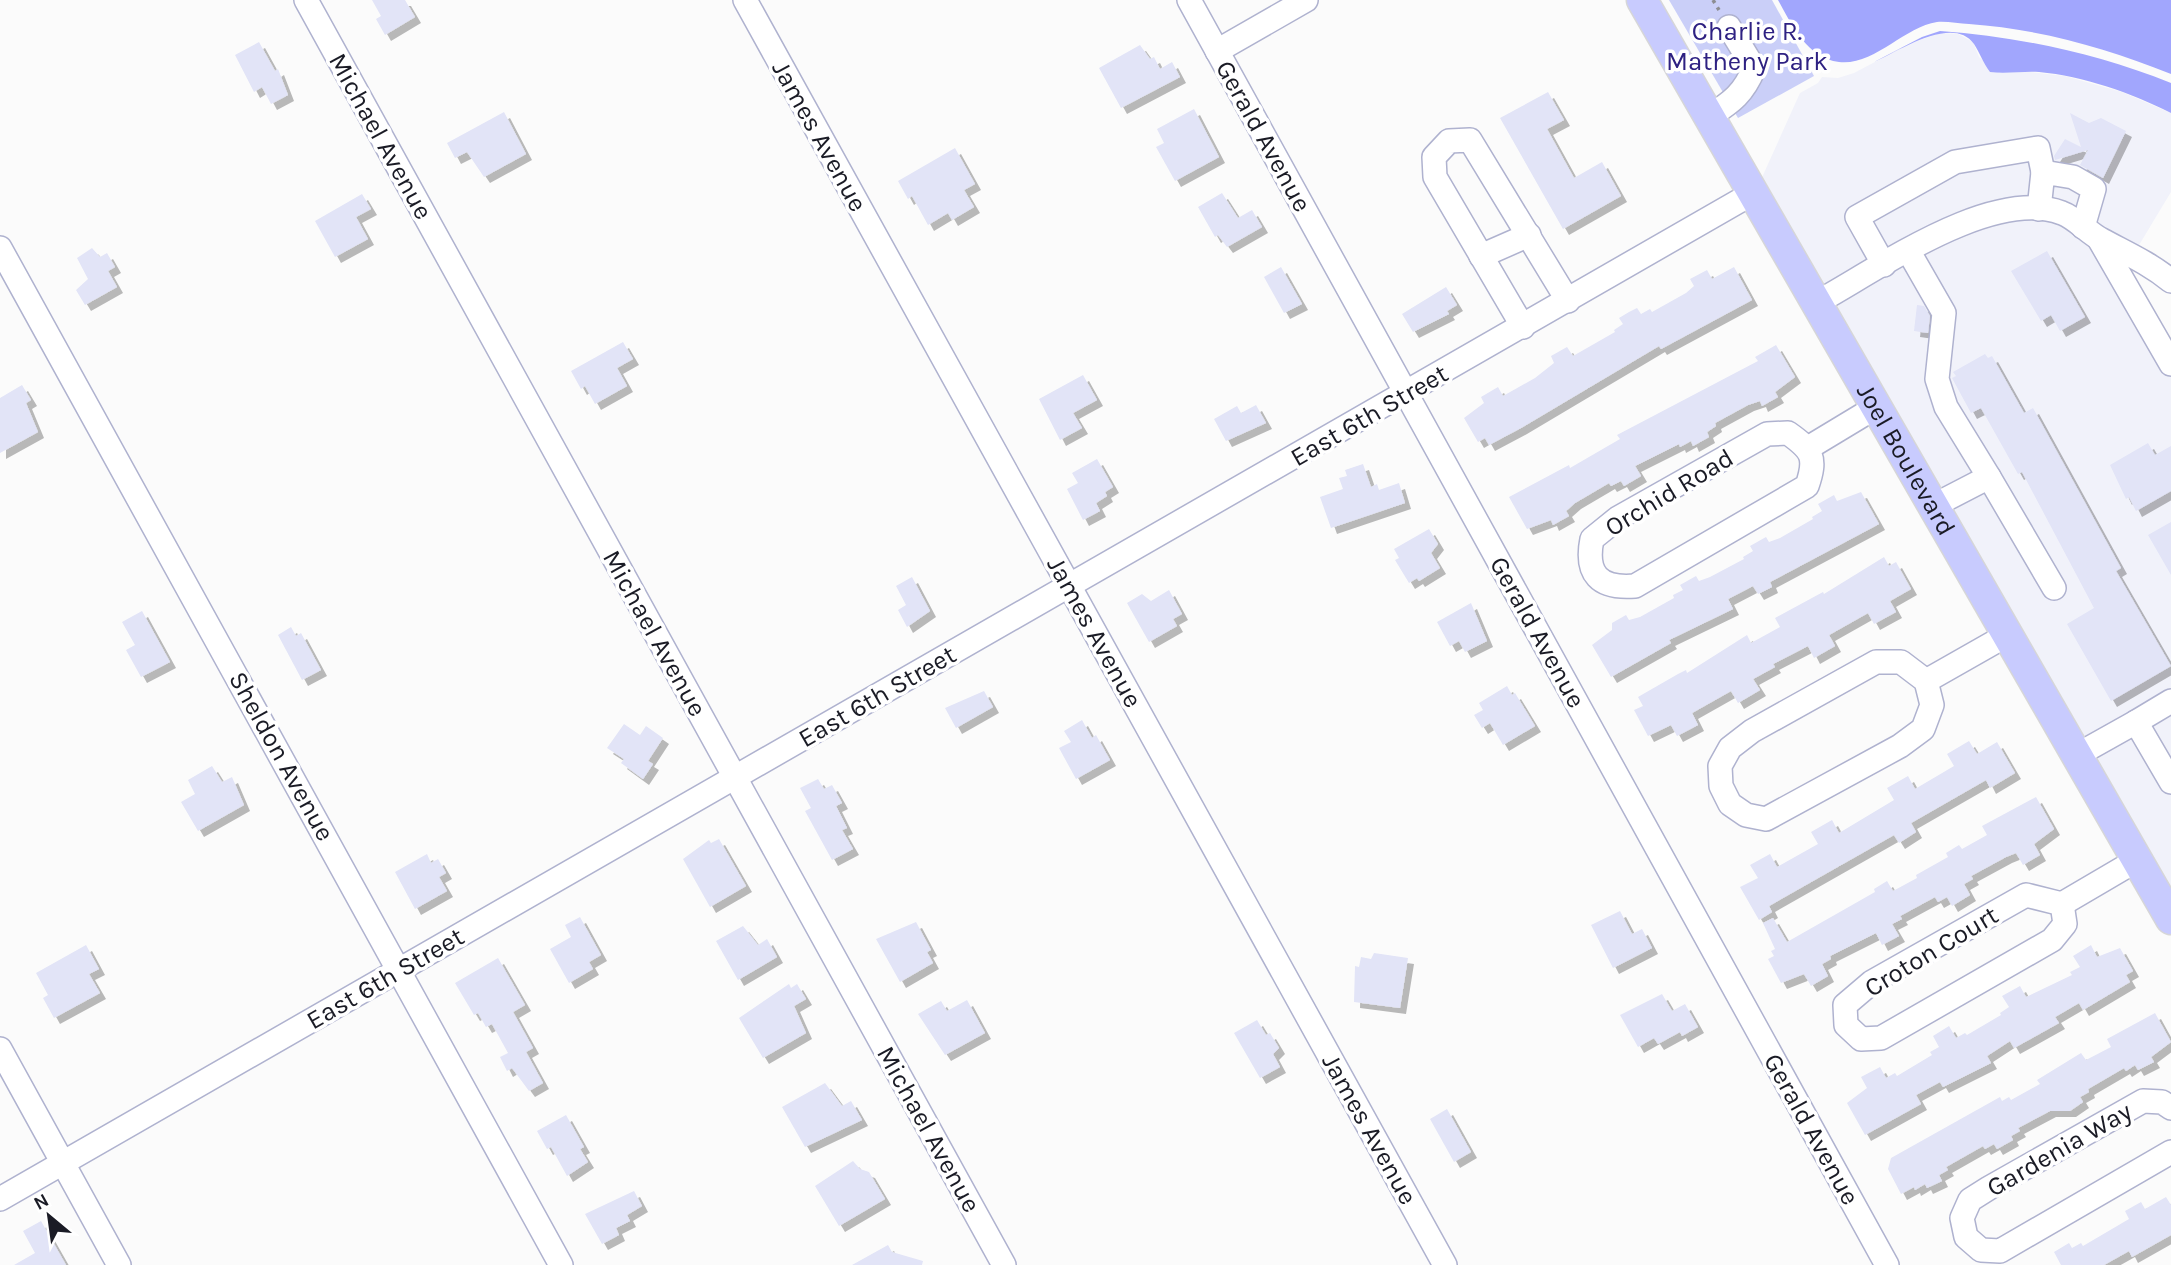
<svg xmlns="http://www.w3.org/2000/svg" width="2171" height="1265" font-family="Karla,sans-serif">
	<style>
		.built { fill: #f1f2fa }
		.green { fill: #cacff8 }
		.water { fill: #a1a6fd }
		.building { fill: #e2e4f7; filter: url(#shadow) }
		.lines { fill: none; stroke-linecap: round; stroke-linejoin: round }
		.minor-casing { stroke: #afb2cf; stroke-width: 26 }
		.major-casing { stroke: #d6d6d8; stroke-width: 33 }
		.path { stroke: #8c8d92; stroke-width: 3.5; stroke-dasharray: 3.5 5; stroke-linecap: butt }
		.minor { stroke: #fff; stroke-width: 23 }
		.major { stroke: #c8cbfe; stroke-width: 30 }
		.labels { text-anchor: middle; stroke-width: 7; stroke-linejoin: round; paint-order: stroke }
		.park-label { font-size: 26px; fill: #2e2182; stroke: #fff }
		.street-label { font-size: 26px; fill: #1a1b25; stroke: #fff }
	</style>
	<defs>
		<filter id="shadow"><feDropShadow dx="6" dy="6" stdDeviation="0" flood-color="#0004"/></filter>
	</defs>
	<rect width="100%" height="100%" fill="#fbfbfb"/>
	<path class="built" d="M1940 33 1958 34 1973 42 1979 57 1999 73 2012 70 2065 76 2122 92 2171 113V192L2127 265 2171 345V900L1759 184 1800 93 1818 83 1822 77 1838 78 1854 73 1909 44Z"/>
	<path class="green" d="M1669 0H1772L1814 76 1738 118Z"/>
	<g class="water">
		<path d="M1778 0H2171V74C2107 48 2039 29 1969 24 1959 24 1947 21 1937 22 1904 27 1874 66 1839 62 1807 58 1792 25 1778 0Z"/>
		<path d="M1940 31C2020 37 2096 53 2171 83V113C2132 93 2083 76 2039 72 2023 71 2006 74 1990 72 1983 63 1980 53 1974 44 1953 14 1897 52 1874 62L1922 37Z"/>
	</g>
	<g class="building">
		<path d="M372 0H405L415 17 385 35 376 19 381 16Z"/>
		<path d="M259 42 275 71 278 69 288 95 271 104 262 87 254 92 235 55Z"/>
		<path d="M1140 45 1150 59 1154 57 1160 69 1172 62 1180 77 1121 108 1099 68Z"/>
		<path d="M1548 92 1564 120 1547 129 1574 178 1602 162 1621 196 1563 229 1500 118Z"/>
		<path d="M1194 109 1219 157 1175 181 1156 147 1164 143 1157 129Z"/>
		<path d="M504 112 526 154 484 177 467 152 455 158 447 143Z"/>
		<path d="M2070 113 2089 123 2101 118 2126 131 2103 178 2080 165 2088 150 2055 160 2054 156 2065 139 2081 147Z"/>
		<path d="M955 148 975 184 964 190 974 207 952 220 948 213 928 225 912 196 908 199 898 181Z"/>
		<path d="M1222 193 1238 218 1252 210 1262 227 1227 247 1218 235 1215 237 1198 207Z"/>
		<path d="M362 194 371 209 356 217 368 239 335 257 315 221Z"/>
		<path d="M92 248 100 257 107 253 115 267 108 271 117 287 85 305 76 290 88 279 77 258Z"/>
		<path d="M2047 251 2085 317 2060 331 2051 315 2041 321 2011 271Z"/>
		<path d="M1281 267 1302 304 1284 313 1264 277Z"/>
		<path d="M1734 267 1752 300 1661 349 1659 346 1521 428 1489 445 1485 438 1478 442 1464 418 1484 403 1481 397 1498 387 1503 396 1535 378 1554 363 1551 356 1567 347 1573 356 1615 332 1614 330 1623 324 1619 318 1629 312 1637 308 1641 314 1650 309 1652 312 1686 293 1694 286 1690 279 1707 270 1712 279Z"/>
		<path d="M1446 287 1457 305 1447 311 1449 314 1413 332 1402 314Z"/>
		<path d="M1917 305 1924 306 1930 316 1928 333 1914 331Z"/>
		<path d="M623 342 633 359 617 368 627 386 595 404 585 386 581 389 571 371Z"/>
		<path d="M1776 345 1795 377 1775 392 1778 397 1762 406 1760 401 1748 405 1715 423 1716 426 1707 432 1709 437 1693 446 1691 441 1680 447 1679 444 1635 466 1641 476 1624 486 1621 481 1611 486 1609 483 1575 503 1566 511 1569 516 1553 525 1551 520 1527 529 1509 497 1569 465 1570 468 1620 439 1617 435 1758 361 1755 357Z"/>
		<path d="M1985 354 1988 358 1992 356 2024 413 2033 408 2121 568 2116 571 2171 666 2111 701 2067 624 2094 608 2022 472 2018 474 1981 408 1971 413 1952 378 1956 376 1953 372Z"/>
		<path d="M1083 375 1097 400 1073 413 1082 428 1060 440 1039 399Z"/>
		<path d="M22 385 31 400 26 403 38 432 0 453V398Z"/>
		<path d="M1256 405 1266 423 1226 441 1214 419 1237 406 1241 413Z"/>
		<path d="M2148 443 2155 455 2171 446V491L2136 511 2129 497 2126 499 2110 465Z"/>
		<path d="M1097 459 1113 487 1105 492 1107 496 1096 503 1100 511 1083 520 1067 489 1078 483 1072 473Z"/>
		<path d="M1363 464 1371 487 1377 484 1379 490 1399 483 1405 503 1331 528 1320 497 1343 489 1339 478 1347 476 1345 470Z"/>
		<path d="M1861 492 1879 524 1770 582 1772 587 1758 594 1753 586 1728 599 1733 609 1669 640 1671 643 1611 677 1592 645 1612 630V623L1626 615 1629 620 1640 617 1674 598 1673 595 1683 590 1680 585 1696 576 1699 581 1710 577 1744 559 1743 557 1753 551 1750 546 1766 537 1769 542 1780 538 1813 519 1812 517 1822 511 1818 504 1834 495 1837 501Z"/>
		<path d="M2171 522V575L2148 535Z"/>
		<path d="M1429 529 1438 544 1431 553 1440 568 1419 581 1417 578 1409 583 1395 560 1399 558 1394 549Z"/>
		<path d="M1884 557 1889 566 1896 562 1911 589 1890 601 1896 612 1874 624 1868 613 1829 635 1835 646 1814 658 1808 646 1773 664 1775 667 1753 679 1760 690 1738 703 1731 691 1692 713 1698 725 1677 736 1671 725 1648 736 1634 710 1643 706 1638 697 1678 674 1686 670 1687 673 1747 635 1751 643 1780 627 1775 618 1823 592 1824 594Z"/>
		<path d="M912 577 930 611 907 627 898 610 906 605 896 586Z"/>
		<path d="M1169 590 1182 614 1173 619 1177 626 1149 642 1127 603 1142 594 1151 601Z"/>
		<path d="M1471 603 1487 641 1465 652 1459 641 1450 646 1437 622Z"/>
		<path d="M142 611 170 662 141 677 126 650 135 645 122 622Z"/>
		<path d="M291 627 296 636 301 633 321 670 302 680 278 635Z"/>
		<path d="M1507 686 1512 695 1515 693 1535 726 1503 745 1490 723 1482 728 1474 715 1483 710 1479 703Z"/>
		<path d="M984 691 993 707 956 728 945 708Z"/>
		<path d="M1082 720 1092 738 1096 735 1110 760 1076 779 1059 748 1071 742 1064 731Z"/>
		<path d="M624 724 640 735 646 726 663 738 648 761 653 764 643 779 621 763 624 759 607 748Z"/>
		<path d="M1969 741 1977 754 1997 742 2015 773 1990 788 1986 780 1911 823 1916 832 1899 843 1894 835 1769 906 1772 912 1759 920 1740 887 1758 878 1750 865 1770 854 1777 867 1818 844 1811 832 1832 820 1839 833 1894 800 1887 788 1908 776 1915 789 1954 766 1947 754Z"/>
		<path d="M212 766 222 782 232 777 244 805 198 831 181 802 195 794 188 780Z"/>
		<path d="M818 779 824 789 832 785 842 803 836 806 847 828 842 830 853 849 832 860 805 811 811 808 800 788Z"/>
		<path d="M2036 797 2054 829 2034 844 2040 855 2023 865 2016 853 2006 857 1971 876 1973 879 1964 884 1970 895 1952 906 1947 897 1938 902 1935 897 1900 916 1902 919 1892 924 1899 936 1882 945 1876 933 1830 956 1831 959 1822 964 1828 976 1811 986 1804 974 1781 983 1768 959 1774 956 1771 951 1775 949 1763 923 1773 918 1787 942 1875 892 1874 889 1887 881 1893 891 1917 878 1916 875 1948 857 1946 853 1959 845 1962 849 1987 835 1982 826Z"/>
		<path d="M719 839 746 886 710 907 683 859 709 840 711 843Z"/>
		<path d="M427 854 431 863 438 859 446 873 439 877 447 891 415 909 395 872Z"/>
		<path d="M1620 911 1632 934 1642 929 1652 948 1613 968 1591 925Z"/>
		<path d="M580 917 601 955 589 962 593 969 569 983 550 949 571 937 565 925Z"/>
		<path d="M916 922 931 950 927 952 933 963 900 982 876 939Z"/>
		<path d="M743 926 758 945 767 939 777 957 738 980 716 941Z"/>
		<path d="M86 945 99 969 89 974 100 993 54 1018 43 998 48 995 36 973Z"/>
		<path d="M2091 945 2097 957 2120 948 2133 971 2126 975 2130 982 2083 1010 2079 1003 2055 1017 2059 1023 2014 1048 2010 1041 1987 1056 1991 1063 1943 1087 1940 1082 1916 1095 1921 1104 1865 1135 1847 1103 1867 1088 1861 1077 1880 1067 1886 1078 1895 1073 1897 1076 1932 1055 1930 1052 1939 1047 1933 1036 1949 1026 1956 1038 1965 1033 1967 1035 2001 1015 2000 1013 2009 1007 2002 996 2020 986 2026 997 2072 975 2070 972 2080 967 2073 956Z"/>
		<path d="M1374 953 1408 958 1400 1008 1354 1002 1355 966 1359 967 1361 957 1371 959Z"/>
		<path d="M498 958 525 1005 513 1012 533 1048 526 1052 543 1083 529 1091 512 1068 507 1071 500 1057 508 1053 492 1024 486 1027 478 1013 474 1015 455 983Z"/>
		<path d="M789 984 791 988 797 984 806 999 794 1006 806 1033 763 1058 739 1018Z"/>
		<path d="M1662 994 1672 1011 1685 1004 1698 1027 1682 1036 1680 1032 1658 1044 1654 1038 1638 1047 1620 1015Z"/>
		<path d="M967 1000 985 1033 945 1055 918 1014 941 1001 947 1011Z"/>
		<path d="M2155 1013 2171 1042 2151 1057 2154 1062 2138 1070 2135 1065 2126 1071 2124 1068 2088 1089 2089 1092 2080 1097 2083 1102 2070 1111H2050L2018 1128 2020 1131 2011 1136 2013 1140 1997 1149 1994 1144 1985 1149 1983 1146 1946 1167 1948 1170 1939 1175 1942 1181 1927 1188 1925 1184 1915 1190 1914 1187 1901 1194 1888 1169 1891 1158 2000 1097 2002 1101 2009 1097 2011 1100 2040 1084 2037 1080 2081 1053 2086 1060 2111 1047 2107 1039Z"/>
		<path d="M1257 1020 1266 1035 1270 1033 1279 1048 1273 1054 1280 1067 1260 1078 1234 1033Z"/>
		<path d="M825 1083 842 1106 851 1101 862 1120 805 1147 782 1107Z"/>
		<path d="M1447 1109 1471 1152 1454 1162 1430 1119Z"/>
		<path d="M566 1115 584 1147 580 1149 588 1162 567 1176 551 1147 547 1149 537 1131Z"/>
		<path d="M853 1161 860 1169 869 1172 885 1199 839 1226 815 1186Z"/>
		<path d="M634 1191 642 1206 627 1215 630 1221 616 1228 619 1235 602 1244 585 1214Z"/>
		<path d="M2166 1197 2171 1205V1235L2132 1257 2129 1251 2104 1265H2061L2054 1252 2069 1243 2072 1248 2081 1243 2083 1246 2129 1219 2125 1211 2141 1202 2145 1209Z"/>
		<path d="M41 1221 66 1265H14L35 1253 23 1231Z"/>
		<path d="M888 1245 892 1252 923 1261 922 1265H852Z"/>
	</g>
	<g class="lines">
		<g class="minor-casing">
			<g id="minor">
				<path d="M306 0 1004 1265"/>
				<path d="M745 0 1445 1265"/>
				<path d="M1189 0 1887 1265"/>
				<path d="M1217 51 1306 0"/>
				<path d="M1710 116C1732 102 1744 93 1754 68L1729 27"/>
				<path d="M2039 209 2043 172 2073 177 2094 189 2083 227"/>
				<path d="M2099 239 2171 364"/>
				<path d="M0 248 561 1265"/>
				<path d="M1909 252 1944 313 1937 379 1946 407 1989 477"/>
				<path d="M1481 256 1529 235"/>
				<path d="M1884 265 1857 217 1955 162 2038 148 2043 172"/>
				<path d="M1816 303C1877 270 1992 186 2062 213 2076 218 2088 233 2102 240 2126 253 2149 263 2171 281"/>
				<path d="M1523 327 1435 177 1434 157 1449 141 1470 140 1568 301"/>
				<path d="M1788 433C1812 450 1817 457 1807 486L1635 586C1599 589 1585 574 1592 539L1618 518 1767 434Z"/>
				<path d="M1808 448 1876 407"/>
				<path d="M1933 506 1989 477 2054 588"/>
				<path d="M1876 662H1901L1926 681 1932 705 1923 729 1900 746 1766 819 1746 815 1730 804 1721 786 1720 766 1730 748 1752 731Z"/>
				<path d="M1926 681 2007 635"/>
				<path d="M2136 722 2171 701"/>
				<path d="M2077 755 2136 722 2171 782"/>
				<path d="M2026 895 2062 904 2065 924 2052 940 1881 1038 1861 1039 1846 1025 1845 1005 1872 982Z"/>
				<path d="M2062 904 2137 860"/>
				<path d="M0 1049 119 1265"/>
				<path d="M2171 1108 2162 1102 2143 1101 1989 1188 1970 1200 1962 1218 1966 1237 1981 1250 2000 1251 2171 1152"/>
				<path d="M0 1199 1753 193"/>
			</g>
		</g>
		<g class="major-casing">
			<g id="major">
				<path id="s1" d="M1642 0 2171 919"/>
			</g>
		</g>
		<path class="path" d="M1713 0 1719 10"/>
		<use href="#minor" class="minor"/>
		<use href="#major" class="major"/>
	</g>
	<g class="labels">
		<g class="park-label">
			<text x="1747" y="40">Charlie R.<tspan x="1747" dy="30">Matheny Park</tspan></text>
		</g>
		<g class="street-label">
			<text transform="translate(381 136) rotate(61)" y="9">Michael Avenue</text>
			<text transform="translate(820 136) rotate(61)" y="9">James Avenue</text>
			<text transform="translate(1264 136) rotate(61)" y="9">Gerald Avenue</text>
			<text transform="translate(1369 415) rotate(-30)" y="9">East 6th Street</text>
			<text dy="9" stroke="none"><textPath href="#s1" startOffset="530">Joel Boulevard</textPath></text>
			<text transform="translate(1669 492) rotate(-31)" y="9">Orchid Road</text>
			<text transform="translate(1095 632) rotate(61)" y="9">James Avenue</text>
			<text transform="translate(1538 632) rotate(61)" y="9">Gerald Avenue</text>
			<text transform="translate(655 633) rotate(61)" y="9">Michael Avenue</text>
			<text transform="translate(877 696) rotate(-30)" y="9">East 6th Street</text>
			<text transform="translate(282 756) rotate(61)" y="9">Sheldon Avenue</text>
			<text transform="translate(1931 951) rotate(-31)" y="9">Croton Court</text>
			<text transform="translate(385 978) rotate(-30)" y="9">East 6th Street</text>
			<text transform="translate(929 1129) rotate(61)" y="9">Michael Avenue</text>
			<text transform="translate(1370 1129) rotate(61)" y="9">James Avenue</text>
			<text transform="translate(1812 1129) rotate(61)" y="9">Gerald Avenue</text>
			<text transform="translate(2059 1149) rotate(-30)" y="9">Gardenia Way</text>
		</g>
	</g>
	<g transform="translate(49 1216) rotate(331)" stroke="#ffffff" stroke-width="5" paint-order="stroke">
	<path d="M0-5L12 26L0 18L-12 26Z" fill="#1a1b25"/>
	<text y="-10" font-size="19" font-weight="bold" text-anchor="middle" fill="#1a1b25">N</text>
	</g>
</svg>
